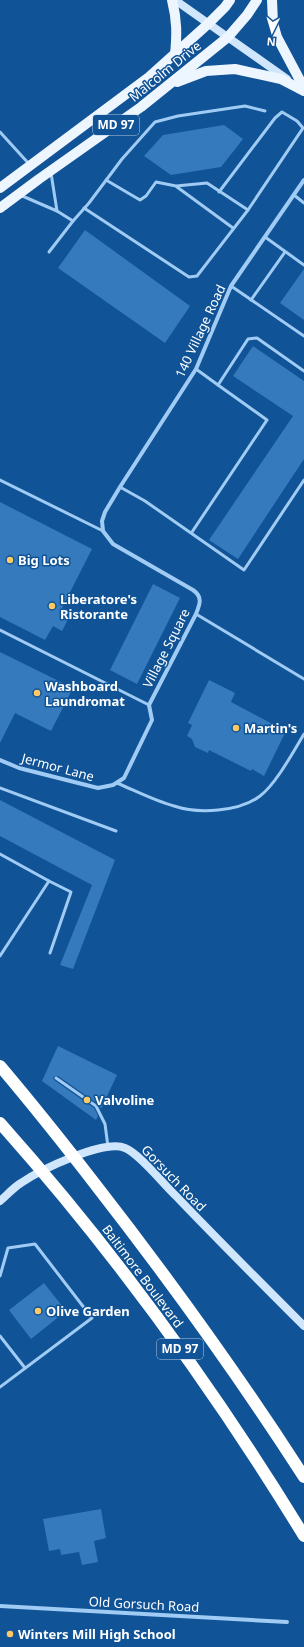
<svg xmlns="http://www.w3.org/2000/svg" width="304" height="1647" font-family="'Noto Sans',sans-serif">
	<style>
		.building { fill: #347abd }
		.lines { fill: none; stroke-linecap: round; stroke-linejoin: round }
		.lane { stroke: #a0cbf4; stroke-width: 3 }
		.street { stroke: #a0cbf4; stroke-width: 4 }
		.secondary { stroke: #d0e6fd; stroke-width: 8 }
		.primary { stroke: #edf5ff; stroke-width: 10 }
		.highway { stroke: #fff; stroke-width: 12 }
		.poi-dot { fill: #ffc963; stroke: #105396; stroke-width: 1.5 }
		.labels { text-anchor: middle; stroke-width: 3; stroke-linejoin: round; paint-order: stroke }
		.shield { fill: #105396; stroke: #b7cbe0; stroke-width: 1 }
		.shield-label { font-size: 12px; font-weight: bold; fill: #fff }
		.street-label { font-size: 13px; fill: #fff; stroke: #105396 }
		.poi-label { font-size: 13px; font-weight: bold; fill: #fff; stroke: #105396; text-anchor: start }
	</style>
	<rect width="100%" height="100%" fill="#105396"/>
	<g class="building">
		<path d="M224 125 243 139 221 167 171 175 144 156 163 135Z"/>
		<path d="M85 230 190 306 165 343 58 268Z"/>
		<path d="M304 269V320L280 303Z"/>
		<path d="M253 346 304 381V459L238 559 209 540 293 416 233 376Z"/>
		<path d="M0 502 92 549 62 608 72 612 62 631 53 626 45 640 0 617Z"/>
		<path d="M153 584 180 598 137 684 110 670Z"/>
		<path d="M0 652 73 688 51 731 15 713 0 743Z"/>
		<path d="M209 680 235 693 231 702 286 731 264 776 252 769 251 771 209 750 208 753 195 747 192 739 187 736 192 725 188 723Z"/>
		<path d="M0 800 115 860 73 969 60 965 92 885 0 836Z"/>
		<path d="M58 1046 117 1075 101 1109 98 1104 58 1076 53 1077 54 1080 94 1108 98 1116 96 1120 42 1081Z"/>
		<path d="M44 1283 66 1311 31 1339 9 1310Z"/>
		<path d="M101 1509 106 1538 94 1541 98 1562 82 1565 79 1552 61 1555 60 1549 49 1551 43 1519Z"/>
	</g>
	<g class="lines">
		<g class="lane">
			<path d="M0 132 30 165"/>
			<path d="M106 180 140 200 146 196 156 182 176 186 207 183 248 210"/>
			<path d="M177 187 233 228"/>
			<path d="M20 195 57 211 51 173"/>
			<path d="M294 195 304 203"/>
			<path d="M84 208 189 277 197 276 248 210 303 128 297 121 282 112 275 118 219 192"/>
			<path d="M73 221 89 203 122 159 155 122 178 116 245 106 265 111"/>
			<path d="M265 237 304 265"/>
			<path d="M49 252 73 221 57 211"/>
			<path d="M231 286 304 336"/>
			<path d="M251 300 285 252"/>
			<path d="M196 369 218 385 248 339 257 338 304 371"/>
			<path d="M0 480 103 531"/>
			<path d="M120 487 145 501 244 570 304 480"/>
			<path d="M192 532 267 420 218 385"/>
			<path d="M196 614 304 679"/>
			<path d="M0 630 149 705"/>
			<path d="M117 783C136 791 155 801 174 806 198 814 239 812 260 796 276 784 293 752 304 734"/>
			<path d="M0 788 116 831"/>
			<path d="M0 854 49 881 0 956"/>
			<path d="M49 881 71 892 50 953"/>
			<path d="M56 1078 96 1106 105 1124 108 1147"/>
			<path d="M0 1276 8 1248 35 1244 92 1318 0 1387"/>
			<path d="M0 1336 25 1368"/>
		</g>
		<g class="street">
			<path d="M0 760 19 768 90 786 98 788 113 785 124 778 152 720 149 705 196 614C200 604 203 597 193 590L113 544 103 531 102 521 105 512 120 487 196 369 231 286 304 180"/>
			<path d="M0 1606 287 1622"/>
		</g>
		<g class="secondary">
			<path d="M175 0 287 79"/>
			<path d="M0 1201C7 1195 13 1188 21 1183 40 1170 104 1139 125 1148 140 1154 163 1184 176 1196 218 1240 261 1283 304 1326"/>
		</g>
		<g class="primary">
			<path d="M172 0C177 20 177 34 175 55"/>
			<path d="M272 0 273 23 277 37 304 88"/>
			<path d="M177 82 206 71 235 69 281 79 304 91"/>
			<path d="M0 188 149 77 208 24 225 7 230 0"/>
			<path d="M0 208 39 179 141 107 228 37 247 15 257 0"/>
		</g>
		<g class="highway">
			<path d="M0 1066C33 1105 64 1144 95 1184 169 1279 239 1376 304 1477"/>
			<path d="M0 1123C114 1251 215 1390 304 1536"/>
		</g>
	</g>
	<g class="poi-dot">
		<circle cx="10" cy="560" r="4"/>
		<circle cx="52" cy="606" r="4"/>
		<circle cx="37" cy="693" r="4"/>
		<circle cx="236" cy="728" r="4"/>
		<circle cx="87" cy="1100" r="4"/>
		<circle cx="38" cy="1311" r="4"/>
		<circle cx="10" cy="1634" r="4"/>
	</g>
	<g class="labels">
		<g class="shield">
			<rect x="93" y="115" width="46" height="20" rx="3"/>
			<rect x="157" y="1339" width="46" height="20" rx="3"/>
		</g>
		<g class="shield-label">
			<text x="116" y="129">MD 97</text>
			<text x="180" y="1353">MD 97</text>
		</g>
		<g class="street-label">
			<text transform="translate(165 71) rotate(-39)" y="5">Malcolm Drive</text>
			<text transform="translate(200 331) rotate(-65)" y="5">140 Village Road</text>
			<text transform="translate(166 648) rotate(-63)" y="5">Village Square</text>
			<text transform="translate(58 767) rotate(15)" y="5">Jermor Lane</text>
			<text transform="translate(174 1178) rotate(46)" y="5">Gorsuch Road</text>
			<text transform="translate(143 1276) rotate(53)" y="5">Baltimore Boulevard</text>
			<text transform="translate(144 1604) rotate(3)" y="5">Old Gorsuch Road</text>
		</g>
		<g class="poi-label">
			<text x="18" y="565">Big Lots</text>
			<text x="60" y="604">Liberatore's<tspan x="60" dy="15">Ristorante</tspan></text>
			<text x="45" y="691">Washboard<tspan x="45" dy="15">Laundromat</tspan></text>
			<text x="244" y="733">Martin's</text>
			<text x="95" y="1105">Valvoline</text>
			<text x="46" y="1316">Olive Garden</text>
			<text x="18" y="1639">Winters Mill High School</text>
		</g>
	</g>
	<g transform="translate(272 32) rotate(185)" stroke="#105396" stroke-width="3" paint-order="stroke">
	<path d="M0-3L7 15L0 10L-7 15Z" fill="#ffffff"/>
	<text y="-6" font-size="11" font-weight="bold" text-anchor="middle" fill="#ffffff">N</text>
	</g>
</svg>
